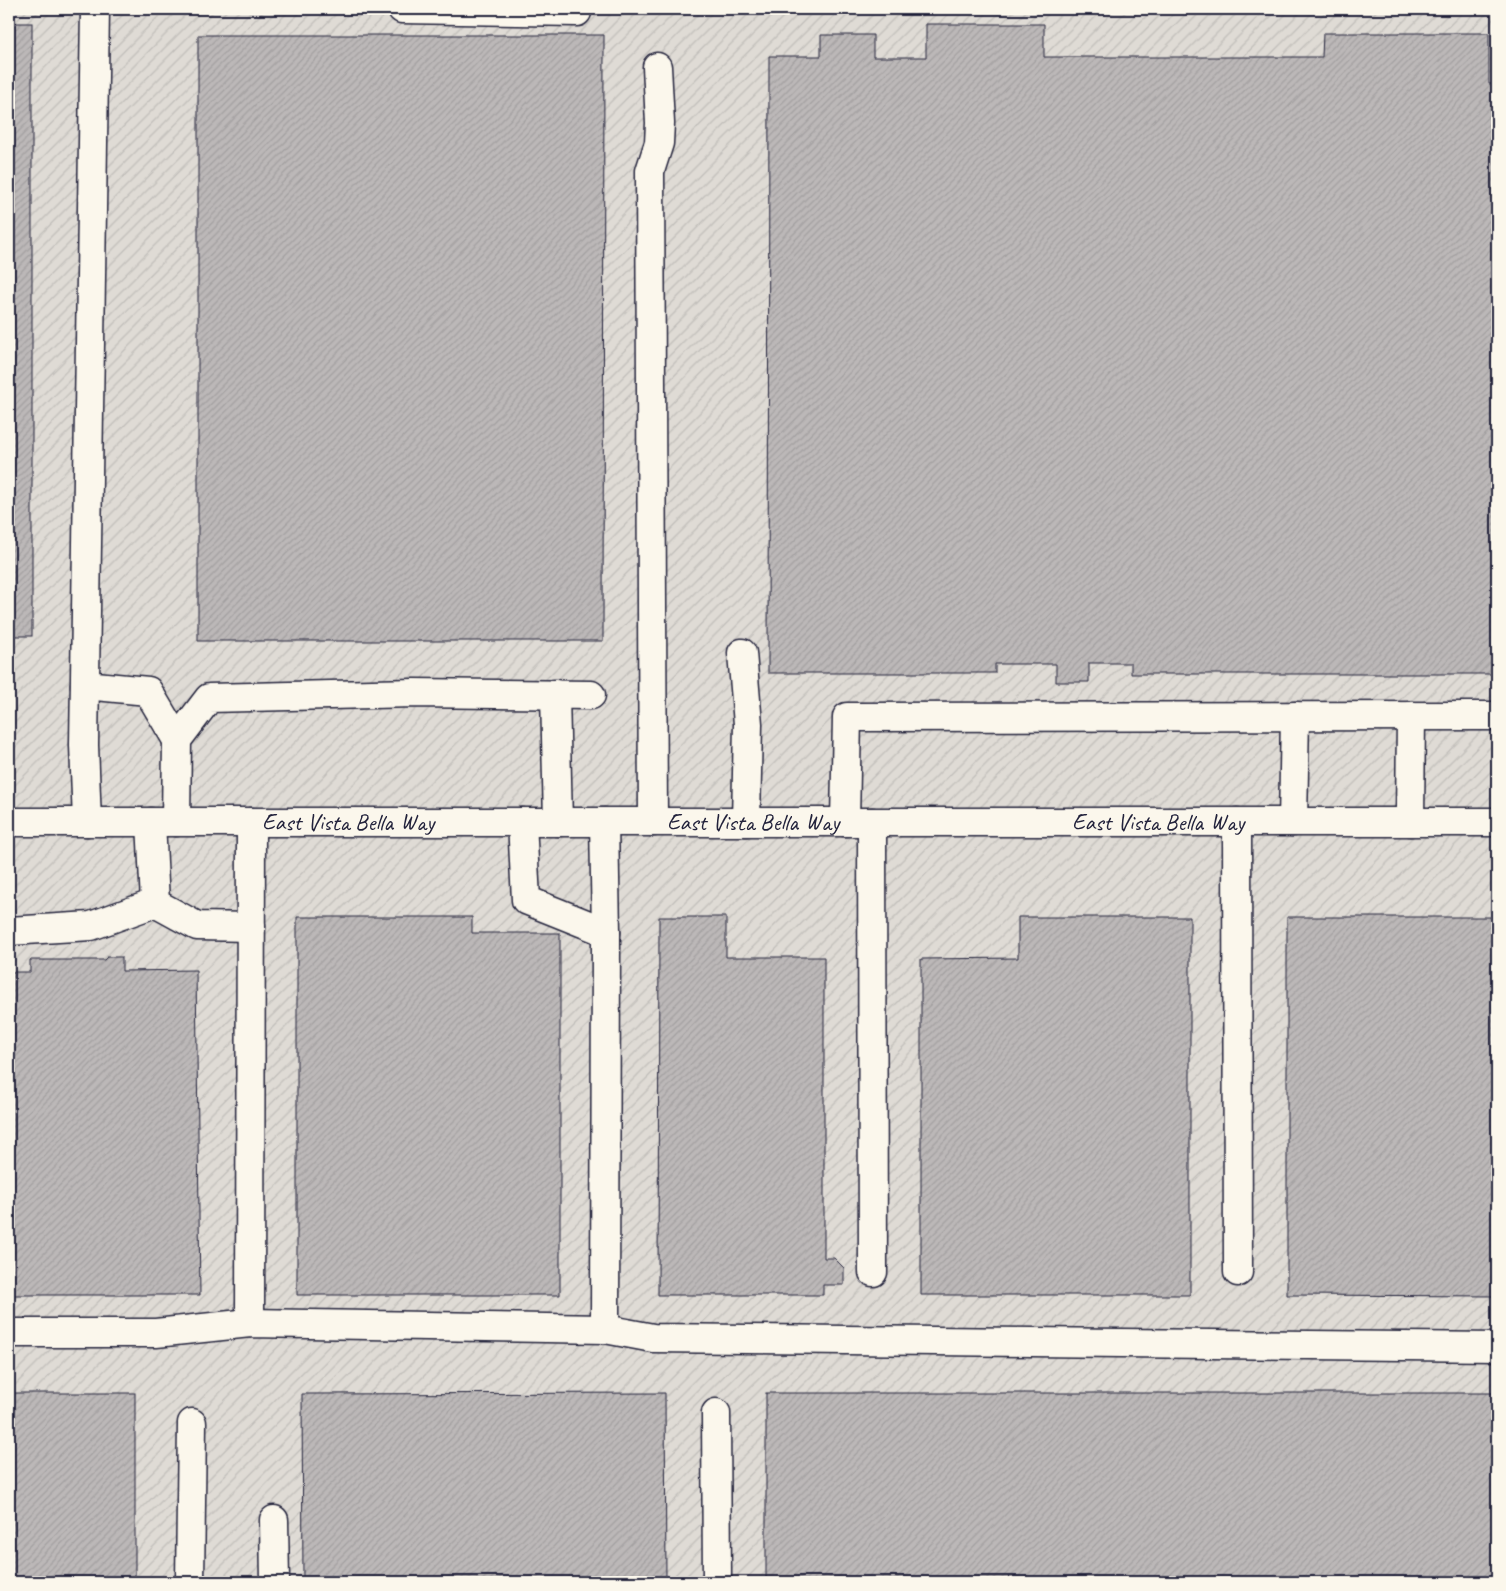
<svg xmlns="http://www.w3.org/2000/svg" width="1506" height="1591" font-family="Caveat,sans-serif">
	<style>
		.industrial { fill: url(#industrial-furrows) }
		.building { fill: url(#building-hatch); stroke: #22223b }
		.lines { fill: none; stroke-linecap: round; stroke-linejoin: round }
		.minor-casing { stroke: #22223b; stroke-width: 31 }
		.minor { stroke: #fbf7ec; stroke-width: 28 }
		.labels { text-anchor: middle; stroke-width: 5; stroke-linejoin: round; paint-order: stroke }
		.street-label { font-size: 24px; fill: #22223b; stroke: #fbf7ec }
	</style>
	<defs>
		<pattern id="industrial-furrows" width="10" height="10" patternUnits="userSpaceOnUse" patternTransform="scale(1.25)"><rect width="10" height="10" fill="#dfdbd5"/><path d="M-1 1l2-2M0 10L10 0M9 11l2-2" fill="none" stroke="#bfbcb8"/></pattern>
		<pattern id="building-hatch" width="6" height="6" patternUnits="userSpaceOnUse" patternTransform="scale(1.25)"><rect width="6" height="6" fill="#bcb8b8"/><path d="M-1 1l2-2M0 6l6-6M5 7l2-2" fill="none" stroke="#a19e9f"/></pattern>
	</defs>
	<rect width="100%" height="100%" fill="#eeeae2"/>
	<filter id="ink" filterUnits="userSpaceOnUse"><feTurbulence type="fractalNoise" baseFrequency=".02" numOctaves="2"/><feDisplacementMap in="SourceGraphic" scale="10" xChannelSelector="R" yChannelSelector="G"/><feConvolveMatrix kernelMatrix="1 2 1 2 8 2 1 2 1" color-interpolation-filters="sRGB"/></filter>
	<g filter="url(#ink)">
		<rect class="industrial" x="9" y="9" width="1488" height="1573"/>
		<g class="building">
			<rect x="9" y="23" width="23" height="613"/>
			<path d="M926 24H1044V57H1322L1323 33H1489V84H1497V674H1131V663H1089V682H1056V664H995V673H768L769 56H821V35H873V57H926Z"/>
			<path d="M198 35H604L603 641H198Z"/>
			<path d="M297 917H472V933H560V1295H297Z"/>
			<path d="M659 917H726V957H824V1258H834L844 1268V1285H823V1295H658Z"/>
			<path d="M1018 917H1190V1295H921V959L1018 958Z"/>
			<path d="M1287 917H1497V1296L1287 1295Z"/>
			<path d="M107 957H122V971L196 970 200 1295H9V972H30V960H104Z"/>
			<rect x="9" y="1393" width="126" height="189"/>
			<path d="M665 1393 666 1582H303L302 1394Z"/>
			<rect x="766" y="1393" width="731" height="189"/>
		</g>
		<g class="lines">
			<g class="minor-casing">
				<g id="minor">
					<path d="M402 9 577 12"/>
					<path d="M742 653 748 724 746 822"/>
					<path d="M85 685 148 691 177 740"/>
					<path d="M555 694 558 822"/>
					<path id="s1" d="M9 822H1497"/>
					<path d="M87 822 84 745 95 9"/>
					<path d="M151 822 155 903 197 926 251 927"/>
					<path d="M176 822 177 740 209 698 414 693 591 695"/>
					<path d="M522 822 526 900 606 932"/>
					<path d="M653 822 650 171 659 143 660 123 657 67"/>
					<path d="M845 822 847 717 1497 716"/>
					<path d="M872 822 873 1272"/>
					<path d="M1237 822 1238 1272"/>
					<path d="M1293 822 1295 716"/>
					<path d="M1410 822 1411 716"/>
					<path d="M9 931 91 926 155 903"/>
					<path d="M250 1323 251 822"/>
					<path d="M605 1329 653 1338 1497 1347"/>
					<path d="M9 1333H156L250 1323 605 1329 606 932 604 822"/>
					<path d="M716 1413 717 1582"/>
					<path d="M274 1520 275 1582"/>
					<path d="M190 1582 192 1423"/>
				</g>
			</g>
			<use href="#minor" class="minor"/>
		</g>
	</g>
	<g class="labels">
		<g class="street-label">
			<text dy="8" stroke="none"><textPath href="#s1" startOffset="339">East Vista Bella Way</textPath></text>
			<text dy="8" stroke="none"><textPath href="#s1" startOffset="744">East Vista Bella Way</textPath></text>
			<text dy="8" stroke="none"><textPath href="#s1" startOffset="1149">East Vista Bella Way</textPath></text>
		</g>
	</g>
	<rect width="1506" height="1591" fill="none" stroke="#fbf7ec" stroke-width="30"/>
	<rect x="15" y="15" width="1476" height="1561" fill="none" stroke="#22223b" stroke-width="2" filter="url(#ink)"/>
</svg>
